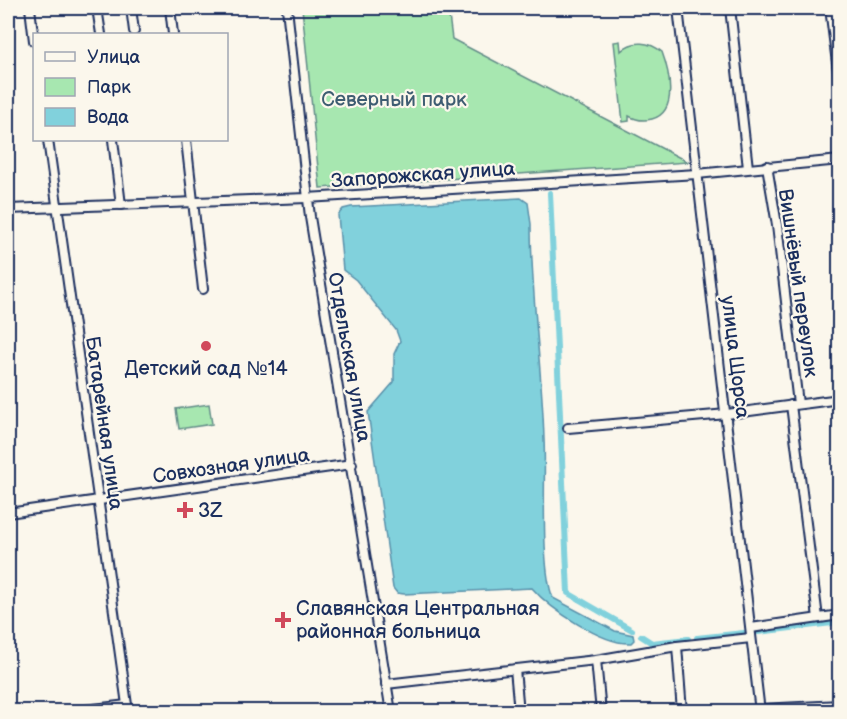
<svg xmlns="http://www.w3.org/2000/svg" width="847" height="719" font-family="'Balsamiq Sans',sans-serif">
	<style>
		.green { fill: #a7e7b0; stroke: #618b87; stroke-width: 1.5 }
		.water { fill: #81d1dc; stroke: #5890aa; stroke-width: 1.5 }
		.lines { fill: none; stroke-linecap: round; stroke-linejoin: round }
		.canal { stroke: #81d1dc; stroke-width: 6 }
		.minor-casing { stroke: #1b2f5e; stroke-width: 12 }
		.minor { stroke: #fbf7ec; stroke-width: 8 }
		.poi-dot { fill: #d1495b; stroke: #fbf7ec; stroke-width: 2 }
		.labels { text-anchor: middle; stroke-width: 4.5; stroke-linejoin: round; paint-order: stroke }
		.park-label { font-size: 20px; fill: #3e5d72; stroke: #fbf7ec }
		.street-label { font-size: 20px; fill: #1b2f5e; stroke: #fbf7ec }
		.poi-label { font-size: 20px; fill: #1b2f5e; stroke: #fbf7ec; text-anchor: start }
	</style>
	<rect width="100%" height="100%" fill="#fbf7ec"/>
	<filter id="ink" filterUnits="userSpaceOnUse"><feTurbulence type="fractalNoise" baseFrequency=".0167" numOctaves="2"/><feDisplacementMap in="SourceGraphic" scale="12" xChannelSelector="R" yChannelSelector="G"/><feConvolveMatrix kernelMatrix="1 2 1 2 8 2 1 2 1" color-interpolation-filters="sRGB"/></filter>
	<g filter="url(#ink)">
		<g class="green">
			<path d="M302 8H448L452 39 688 162 320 188Z"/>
			<path d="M620 41 621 51C633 39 650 42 662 52 669 71 679 112 652 119 644 121 636 120 629 116V121L623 122 614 42Z"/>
			<path d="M209 404 212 424 179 429 176 409Z"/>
		</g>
		<path class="water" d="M521 198 528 203 531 224C531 296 542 367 544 439 546 476 540 568 553 598L615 631 633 635 634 640 631 643C603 645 550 609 532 588L404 594 397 593 393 588 368 412 394 382V354L400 341 396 330 356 280 343 270 338 215 343 209 351 207Z"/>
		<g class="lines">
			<g class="canal">
				<path d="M550 193 568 593 632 630"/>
				<path d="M758 632 840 622"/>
				<path d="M641 636 652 643 688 639"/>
				<path d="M697 638 744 633"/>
			</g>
			<g class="minor-casing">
				<g id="minor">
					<path d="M30 8 34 41"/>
					<path d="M97 8 101 34"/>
					<path d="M131 8 134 31"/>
					<path d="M170 8 173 34"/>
					<path d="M287 8 310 217 391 712"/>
					<path d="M678 8 760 712"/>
					<path d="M730 8 748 168"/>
					<path d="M830 8 840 87"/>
					<path d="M48 140 128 712"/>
					<path d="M113 140 121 205"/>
					<path d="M186 140 203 289"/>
					<path d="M767 166 777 225 798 404"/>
					<path d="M8 209 307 198 697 174 840 160"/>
					<path d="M791 405 818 618"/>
					<path d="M568 428 727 414 840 399"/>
					<path d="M8 513 352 464"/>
					<path d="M751 628 840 615"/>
					<path d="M677 646 682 712"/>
					<path d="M596 660 601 712"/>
					<path d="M515 669 519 712"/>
					<path d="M386 684 596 660 677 646 751 638"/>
					<path d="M760 709 840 705"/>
					<path d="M68 712 127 705"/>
				</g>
			</g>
			<use href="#minor" class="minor"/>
		</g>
	</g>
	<g class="poi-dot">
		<circle cx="206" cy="346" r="6"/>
		<path d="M182 501h6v6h6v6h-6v6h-6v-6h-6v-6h6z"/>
		<path d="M280 611h6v6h6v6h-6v6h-6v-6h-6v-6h6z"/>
	</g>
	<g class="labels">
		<g class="park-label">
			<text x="394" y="106">Северный парк</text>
		</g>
		<g class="street-label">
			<text transform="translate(423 174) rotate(-4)" y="7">Запорожская улица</text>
			<text transform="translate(799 283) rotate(82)" y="7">Вишнёвый переулок</text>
			<text transform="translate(350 357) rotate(80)" y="7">Отдельская улица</text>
			<text transform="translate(736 357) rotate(83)" y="7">улица Щорса</text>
			<text transform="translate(105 423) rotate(82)" y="7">Батарейная улица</text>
			<text transform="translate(231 465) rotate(-8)" y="7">Совхозная улица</text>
		</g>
		<g class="poi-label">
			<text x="206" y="375" text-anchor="middle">Детский сад №14</text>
			<text x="198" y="517">3Z</text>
			<text x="296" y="615">Славянская Центральная<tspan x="296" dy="23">районная больница</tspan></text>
		</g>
	</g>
	<rect width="847" height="719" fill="none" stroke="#fbf7ec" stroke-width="30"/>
	<rect x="15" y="15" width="817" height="689" fill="none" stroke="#1b2f5e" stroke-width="2" filter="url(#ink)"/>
	<rect x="33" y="33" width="195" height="108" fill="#fbf7ec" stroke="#a1a7b3" stroke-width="1.5"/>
	<rect x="45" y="52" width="30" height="9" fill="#fbf7ec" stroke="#a1a7b3" stroke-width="1.5"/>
	<text x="87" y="63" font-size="18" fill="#1b2f5e">Улица</text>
	<rect x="45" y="78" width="30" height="18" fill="#a7e7b0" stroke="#a1a7b3" stroke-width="1.5"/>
	<text x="87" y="93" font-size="18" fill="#1b2f5e">Парк</text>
	<rect x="45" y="108" width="30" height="18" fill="#81d1dc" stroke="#a1a7b3" stroke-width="1.5"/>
	<text x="87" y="123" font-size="18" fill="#1b2f5e">Вода</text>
</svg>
